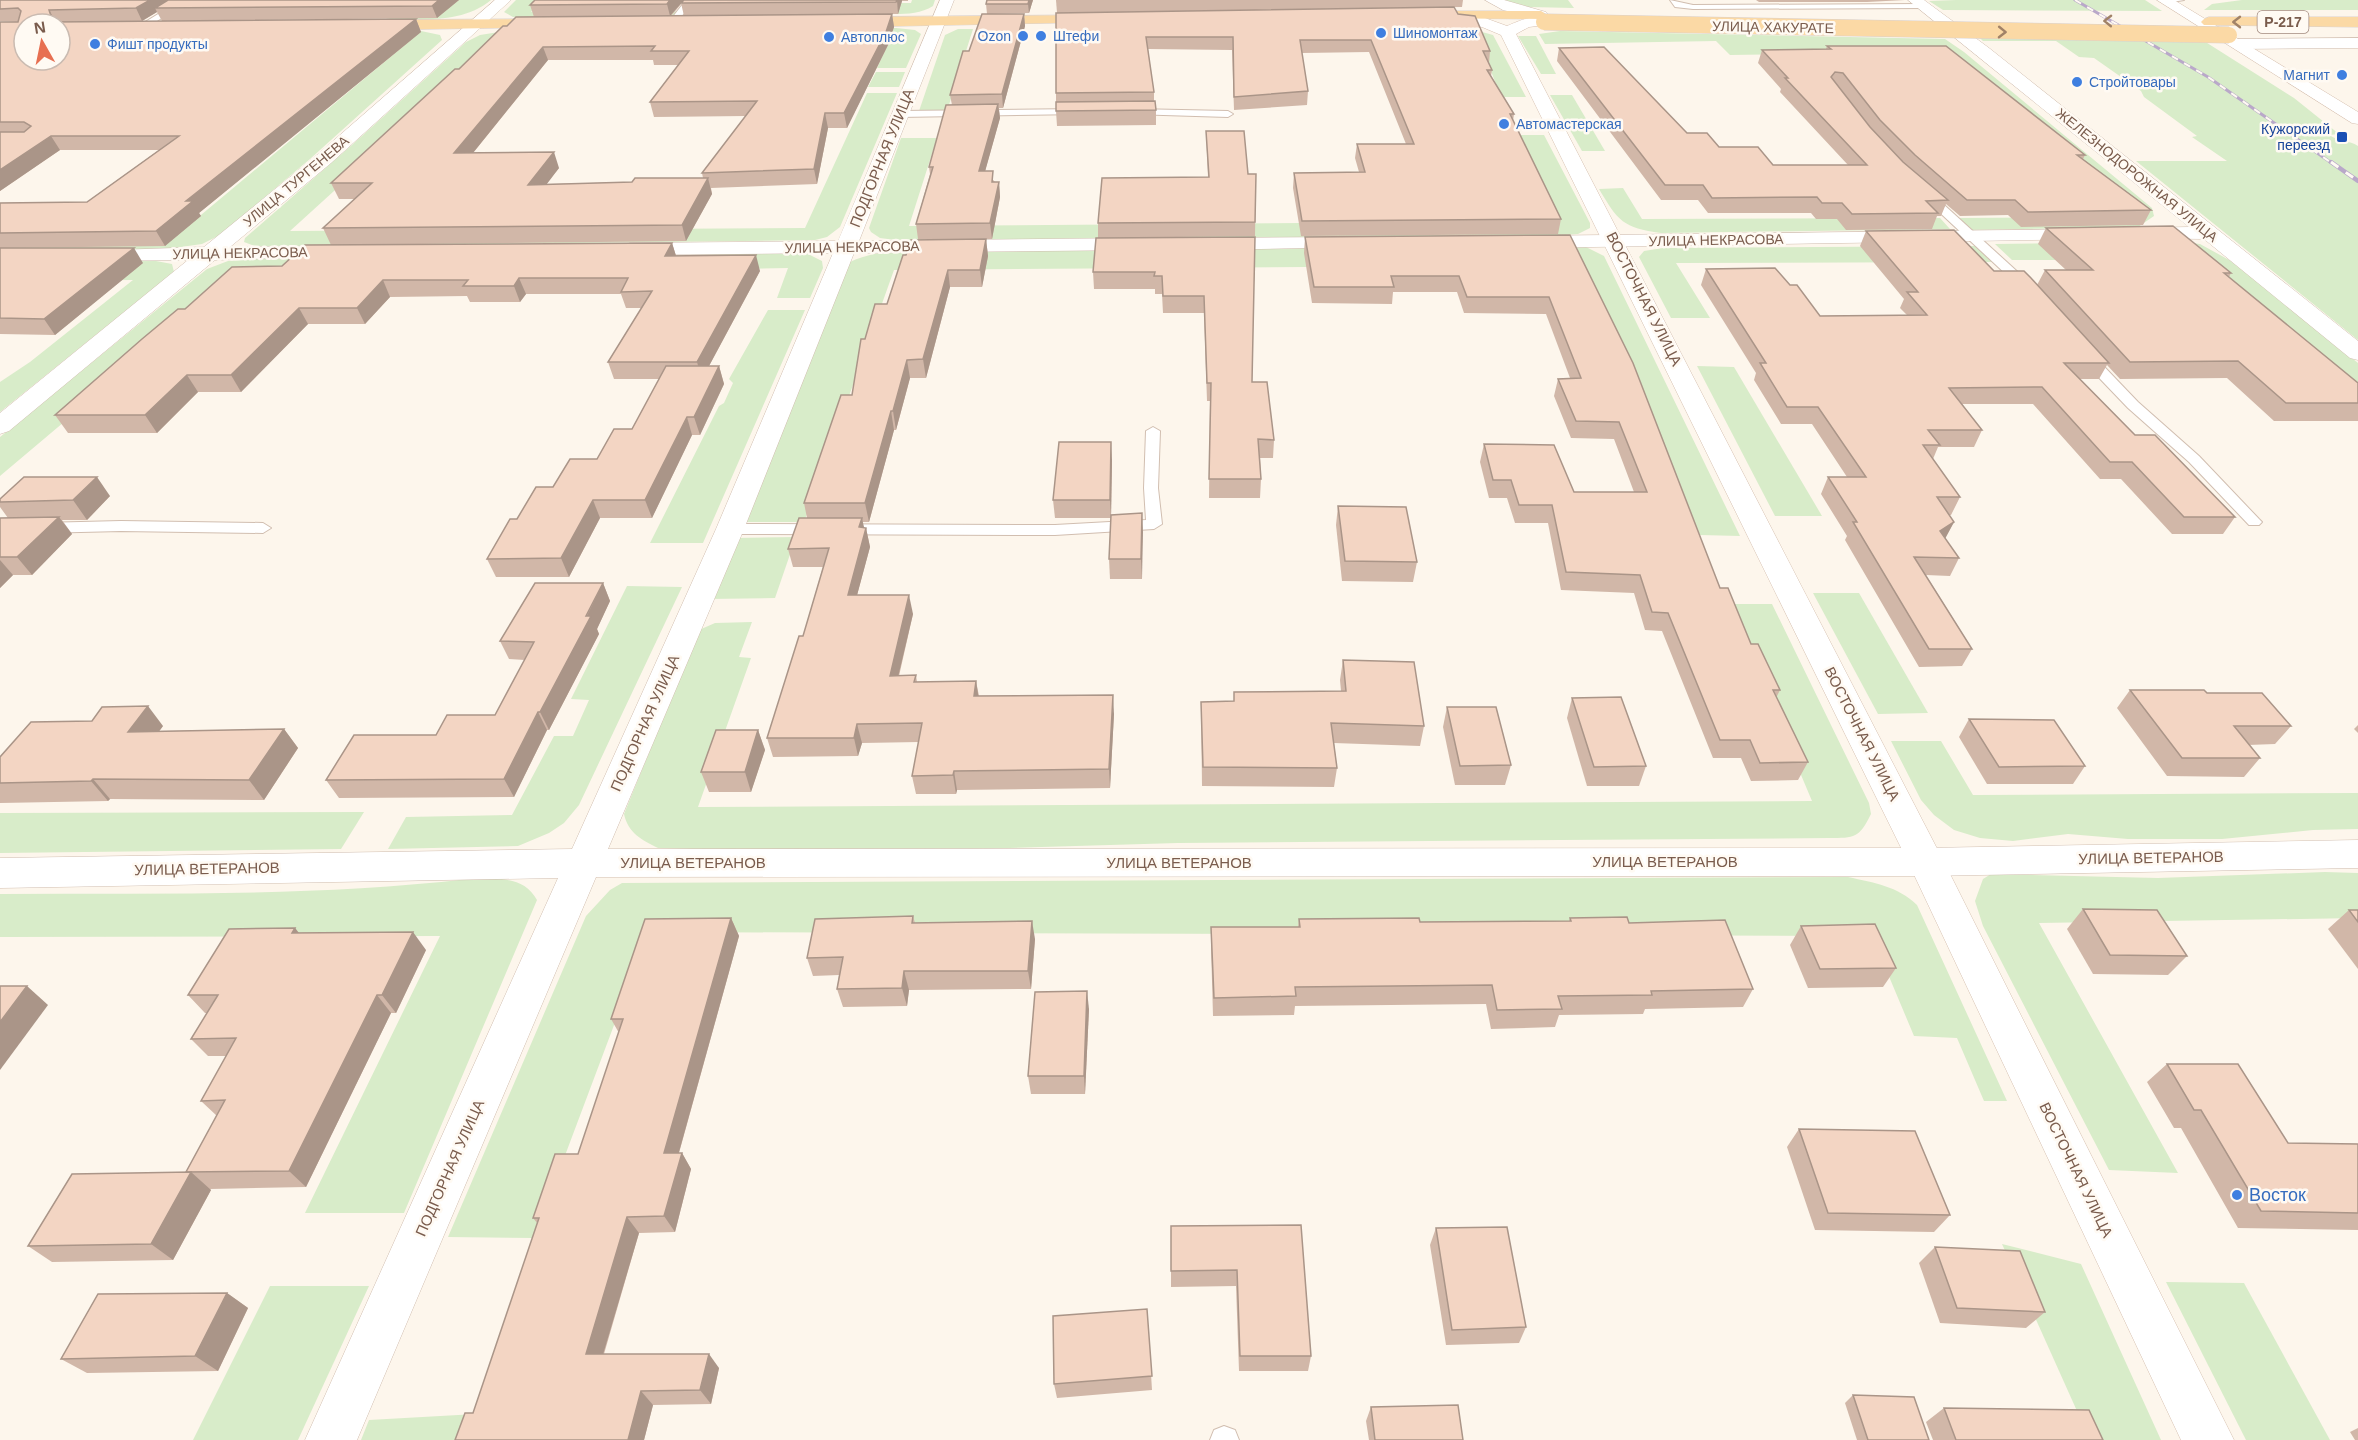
<svg xmlns="http://www.w3.org/2000/svg" width="2358" height="1440" font-family="Arial,sans-serif">
	<style>
		.green { fill: #d8ecc9 }
		.lines { fill: none; stroke-linecap: round; stroke-linejoin: round }
		.lane-casing { stroke: #d1beb0; stroke-width: 2 }
		.street-casing { stroke: #d1beb0; stroke-width: 1 }
		.secondary-casing { stroke: #d6c0b0; stroke-width: 1 }
		.primary-casing { stroke: #dad1cd; stroke-width: 1 }
		.lane { fill: #fff; fill-rule: evenodd }
		.street { fill: #fff; fill-rule: evenodd }
		.secondary { fill: #fff; fill-rule: evenodd }
		.primary { fill: #fbd9a5; fill-rule: evenodd }
		.rail-far1-casing { stroke: #b9a8c9; stroke-width: 3 }
		.rail-casing { stroke: #b9a8c9; stroke-width: 4.5 }
		.rail-far1 { stroke: #fffaf3; stroke-width: 2; stroke-dasharray: 7; stroke-linecap: butt }
		.rail { stroke: #fffaf3; stroke-width: 3; stroke-dasharray: 9; stroke-linecap: butt }
		.primary-bridge-casing { stroke: #dad1cd; stroke-width: 17; stroke-linecap: butt }
		.primary-bridge { stroke: #fbd9a5; stroke-width: 16 }
		.wall { fill: #d1b7a8; fill-rule: evenodd }
		.shaded-wall { fill: #aa9588 }
		.building { fill: #f3d5c3; stroke: #aa9588; stroke-width: 1.5; fill-rule: evenodd }
		.oneway { stroke: #a18267 }
		.shop-dot { fill: #3f7fe0; stroke: #fffaf3; stroke-width: 2 }
		.transit-dot { fill: #1a4fb4; stroke: #fffaf3; stroke-width: 2 }
		.labels { text-anchor: middle; stroke-width: 5; stroke-linejoin: round; paint-order: stroke }
		.shield { fill: #fffaf3; stroke: #a28b7f; stroke-width: 1.5 }
		.shield-label { font-size: 14px; font-weight: bold; fill: #7a5c4d }
		.far-street-label { font-size: 14px; fill: #7a5c4d; stroke: #fffaf3 }
		.far-shop-label { font-size: 14px; fill: #366cbe; stroke: #fffaf3; text-anchor: start }
		.far-transit-label { font-size: 14px; fill: #164399; stroke: #fffaf3; text-anchor: end }
		.street-label { font-size: 15px; fill: #7a5c4d; stroke: #fffaf3 }
		.near-shop-label { font-size: 18px; fill: #366cbe; stroke: #fffaf3; text-anchor: start }
	</style>
	<rect width="100%" height="100%" fill="#fdf6ec"/>
	<g class="green">
		<path d="M458 0H491C462 24 422 19 386 19Z"/>
		<path d="M516 0H543L531 12 777 11 773 16 513 17 504 12Z"/>
		<path d="M912 0H935L933 6C919 15 902 14 886 14L892 3H911Z"/>
		<path d="M1504 0H1568L1574 8 1529 7Z"/>
		<path d="M1956 0H2145L2162 11 1943 10 1929 1Z"/>
		<path d="M2242 0H2358V10H2204L2212 4Z"/>
		<path d="M896 28 915 30 921 34 906 68H877L893 33 726 34 729 29Z"/>
		<path d="M958 29H973L947 111H919L945 35Z"/>
		<path d="M511 30 290 231 805 228 867 93H897L840 227 827 237 815 240 257 247 244 242 245 238 353 144 466 42 480 35Z"/>
		<path d="M1475 30 1493 35 1526 97H1501Z"/>
		<path d="M421 31 440 35 442 40 310 159 220 235 202 244 160 250 0 251V237L177 235 412 39 164 33Z"/>
		<path d="M1560 31 1945 39 1964 52 2152 208 2154 216 2138 227 1967 230 1954 218 2135 217 1937 52 1730 55 1716 41 1545 44 1539 34Z"/>
		<path d="M1518 36H1536L1556 74H1541Z"/>
		<path d="M1980 38 2204 41 2294 98 2339 134 2329 135C2340 142 2349 140 2358 146V340L2136 161H2227L2192 137 2197 136 2144 97 2141 91 2094 58 2079 57 2056 41H1983Z"/>
		<path d="M876 72H905L899 87H868Z"/>
		<path d="M1550 95H1572L1605 151H1582Z"/>
		<path d="M1517 135H1544L1590 223V228L1578 234 1564 235 903 241 880 238 871 232 869 228 901 138H937L909 226 1557 221Z"/>
		<path d="M1623 188 1642 219 1940 218 1950 229 1661 233C1623 228 1618 221 1599 189Z"/>
		<path d="M2185 242 2200 244 2231 261 2358 363V407L2187 260H2012L1995 244Z"/>
		<path d="M1572 246 1586 247 1604 256 1740 536 1700 535 1580 265 894 270 804 522H742L850 262C867 254 882 252 901 251Z"/>
		<path d="M1976 246 1992 262 1676 263 1710 318H1671L1639 257 1644 251 1663 248Z"/>
		<path d="M806 253 822 261 823 268 810 298H777L788 268 236 277 0 476V437L207 269 228 261 257 259Z"/>
		<path d="M156 261 172 264 174 272 0 412V382L30 362 133 280 0 281V262Z"/>
		<path d="M768 310H805L703 543H650L719 406 724 403 733 383 729 379Z"/>
		<path d="M1697 366 1734 367 1822 516H1775Z"/>
		<path d="M796 537 775 598 709 599 734 538Z"/>
		<path d="M627 586 682 587 579 805 564 823 549 833 518 846 388 849 406 817 512 815 554 736H573L589 700 571 699Z"/>
		<path d="M1813 593H1859L1928 713 1878 714Z"/>
		<path d="M1729 604H1772L1869 803 1871 814C1859 838 1855 838 1829 838L1178 843 837 853 658 848C642 840 628 833 624 814L699 630 715 623 752 622 739 657 751 658 698 807 1812 801Z"/>
		<path d="M1891 741H1941L1973 795 2358 793V829L2313 830 2222 839H2128L2068 834 2013 841 1980 838 1954 830 1934 815 1921 800Z"/>
		<path d="M364 812 341 849 0 853V813Z"/>
		<path d="M2325 872 2358 873V918L2039 923 2178 1173 2109 1170 1983 926 1975 901 1983 879 1991 874 2158 878Z"/>
		<path d="M1848 877C1875 883 1897 886 1917 905L2007 1101H1984L1957 1038 1914 1036 1872 936 649 932 534 1238 448 1237 586 916 610 890 622 883Z"/>
		<path d="M468 879C493 879 523 874 537 900L404 1213H305L440 936 0 937V894C156 893 313 897 468 879Z"/>
		<path d="M2002 1244 2081 1264 2161 1440H2090Z"/>
		<path d="M2166 1282 2244 1283 2330 1440H2246Z"/>
		<path d="M270 1286H369L298 1440H193Z"/>
		<path d="M476 1414 466 1440H361L369 1420Z"/>
	</g>
	<g class="lines">
		<g class="lane-casing">
			<g id="lane">
				<path d="M181 0H191L144 29 137 27Z"/>
				<path d="M686 0H694L675 25H669L668 23Z"/>
				<path d="M1670 0 1693 5 1924 4 1928 6 1924 8 1693 9 1675 7Z"/>
				<path d="M2163 0H2184L2166 3Z"/>
				<path d="M1079 109 1084 112 1082 114 900 117 895 114 900 111Z"/>
				<path d="M1134 109 1228 111 1233 114 1228 117 1131 114 1129 112Z"/>
				<path d="M1927 192 1931 193 2032 285V291H2024L1923 197 1922 195Z"/>
				<path d="M2087 353 2092 354 2138 402 2199 456 2259 519 2262 522 2259 525H2249L2189 462 2128 408 2082 360 2081 357Z"/>
				<path d="M1153 427 1160 431 1158 488 1162 524 1154 529 1055 535 730 534 722 529 730 524 1055 525 1146 520 1144 488 1146 431Z"/>
				<path d="M121 521 263 523 271 528 263 533 121 531 0 534V524Z"/>
				<path d="M1224 1426 1235 1430 1239 1440H1210L1214 1430Z"/>
			</g>
		</g>
		<g class="street-casing">
			<g id="street">
				<path d="M495 0H511L331 163 230 247 341 246 348 248 351 252 348 256 215 260 9 431 0 434V413L188 260 93 261 86 259 82 255 86 251 204 247 317 155Z"/>
				<path d="M940 0H954L859 241 1139 238 1146 240 1149 244 1146 248 1139 250 854 253 744 529 608 849 1926 848 2358 840V868L1926 876 596 877 357 1440H305L558 878 0 888V858L572 849 716 529 833 253 630 255 623 253 620 249 623 245 630 243 838 241Z"/>
				<path d="M1485 0H1504L1546 12 1548 15 1541 19 1503 10Z"/>
				<path d="M1908 0H1924L1989 48 2358 341V360L2350 358 2204 239 2132 238 2129 234 2132 230 2139 228 2189 227Z"/>
				<path d="M2358 38V48L2237 49 2229 44 2237 39Z"/>
				<path d="M2087 229 2094 231 2097 235 2094 239 1530 248 1523 246 1520 242 1523 238 1530 236Z"/>
				<path d="M1349 237 1356 239 1359 243 1356 247 1212 250 1205 248 1202 244 1205 240 1212 238Z"/>
			</g>
		</g>
		<g class="secondary-casing">
			<g id="secondary">
				<path d="M2157 0H2174L2358 112V124L2352 123Z"/>
				<path d="M1462 16 1485 18 1507 26C1519 21 1537 12 1548 22L1545 25 1529 27 1516 34 1944 862 2234 1440H2181L1908 862 1501 35 1482 27 1457 24 1454 21 1457 18Z"/>
			</g>
		</g>
		<g class="primary-casing">
			<g id="primary">
				<path d="M1414 11H1541L1548 15 1541 19 1409 18 1407 15Z"/>
				<path d="M1101 15 1108 19 1106 22 850 27 842 22 850 17Z"/>
				<path d="M2209 17H2358V27L2204 25 2201 22 2204 19Z"/>
				<path d="M552 19 560 24 557 27 373 30 365 25 373 20Z"/>
			</g>
		</g>
		<use href="#lane" class="lane"/>
		<use href="#street" class="street"/>
		<use href="#secondary" class="secondary"/>
		<use href="#primary" class="primary"/>
		<g class="rail-far1-casing">
			<path id="rail-far1" d="M2075 0 2208 77 2333 164"/>
		</g>
		<g class="rail-casing">
			<path id="rail" d="M2331 162 2358 181"/>
		</g>
		<use href="#rail-far1" class="rail-far1"/>
		<use href="#rail" class="rail"/>
		<g class="primary-bridge-casing">
			<path id="primary-bridge" d="M1544 22 2229 35"/>
		</g>
		<use href="#primary-bridge" class="primary-bridge"/>
	</g>
	<g class="wall">
		<path d="M0 0H459L437 18 162 21 157 12 142 21 61 22 416 19 421 32 199 213 201 216 165 246 0 248V203L87 202 159 150H60L0 191V22L18 21H0Z"/>
		<path d="M535 0H908V1H902L898 14H892L894 27 888 45 847 128H828L817 184 711 188 712 194 686 241 331 245 323 228 355 199H339L331 183 507 26 534 17 530 5ZM681 3 684 16H671L682 3ZM548 60H653L654 65H678L650 102 654 117 746 116 702 173 703 178 632 182 546 184 559 168 473 153Z"/>
		<path d="M1033 0 1029 13 987 14 986 4Z"/>
		<path d="M1056 0H1463L1462 7 1057 13Z"/>
		<path d="M1756 0H1905L1867 2H1759Z"/>
		<path d="M1056 13 1458 14 1490 51 1489 63 1492 70 1491 76 1514 114 1513 121 1561 219 1558 234 1301 236 1293 188 1294 173 1359 172 1355 158 1357 144H1406L1369 52 1302 53 1308 91 1307 105 1234 110 1232 50 1148 49 1154 92V101L1156 110V125L1057 126 1056 111Z"/>
		<path d="M1024 14 1025 26 1003 108H999L1000 118 985 171 995 182H999L1000 197 992 239H918L916 224 930 174 929 167 952 105 950 95 969 51Z"/>
		<path d="M1827 46 2085 155 2083 159 2151 210 2143 225 2021 227 2008 215 1960 216 1946 204 1941 216H1937L1932 229 1846 230 1837 219H1816L1811 213H1708L1698 200H1661L1557 61 1559 48 1687 133 1719 147 1773 165H1848L1780 92 1781 89 1758 63 1762 50 1826 49Z"/>
		<path d="M1206 131 1248 174H1256L1255 236 1098 238V223L1208 177Z"/>
		<path d="M2046 228 2231 273 2229 277 2358 383V421H2274L2227 378 2120 379 2107 365 2099 379H2080L2135 435 2235 517 2223 534H2172L2121 479H2100L2033 404H1962L1982 430 1974 447H1938L1933 459 1960 497 1951 515H1949L1954 522 1945 538 1959 558 1950 576 1926 575 1972 649 1962 666 1919 667 1845 540 1847 536 1821 494 1828 477H1847L1812 424H1781L1754 380 1756 373 1701 285 1706 269 1820 316 1907 315 1900 308 1904 299 1860 246 1866 231 2037 285 2045 270H2066L2038 244Z"/>
		<path d="M1570 235 1720 588 1751 644 1780 690 1776 698 1808 762 1798 780 1751 781 1741 758H1713L1662 631 1645 630 1634 593 1561 590 1548 523H1515L1507 498H1489L1480 462 1484 444 1574 492H1634L1614 439 1571 438 1554 396 1558 379 1570 378 1546 314 1464 313 1457 292H1393L1392 304 1312 303 1304 253 1305 237Z"/>
		<path d="M1255 237 1252 382 1274 440 1273 458H1260L1261 479 1260 498H1209L1210 401H1207L1204 313H1163L1162 294H1155V289H1094L1093 272Z"/>
		<path d="M986 239 988 256 982 287H950L926 378H910L896 430H894L869 522H862L864 528H866L870 547 857 595 913 614 899 676 916 675 917 682 976 681 979 696 1114 714 1110 788 957 790 956 794H916L912 776 919 742 862 743 858 756 773 757 767 738 803 636 823 567H793L788 549 807 518 804 503 852 395 865 339 887 304 906 255Z"/>
		<path d="M672 243 676 256 760 271 709 366H719L724 384 700 435H692L652 518H600L569 577H496L487 559 517 519 553 487 597 459 632 429 659 379H614L608 362 642 308H626L621 294H526L520 302H470L467 296 390 297 365 324H308L241 392H198L157 433H68L55 415 185 309 282 266Z"/>
		<path d="M0 248 143 263 55 335 0 334Z"/>
		<path d="M1112 460 1111 518H1055L1053 500Z"/>
		<path d="M110 496 87 520H62L72 534 32 575H13L0 588V518H8L0 507V499Z"/>
		<path d="M1338 506 1417 562 1413 582 1342 581 1336 525Z"/>
		<path d="M1142 513V579H1110L1109 559Z"/>
		<path d="M603 583 610 601 597 629 599 634 549 730H547L514 797 339 798 326 780 436 735 495 715 525 660 509 659 500 641Z"/>
		<path d="M1343 660 1424 726 1420 746 1334 743 1337 768 1334 787 1202 786 1201 702 1234 701 1341 691 1340 680Z"/>
		<path d="M2130 690 2207 693 2291 726 2275 744 2248 745 2260 758 2244 777 2167 776 2117 708Z"/>
		<path d="M1572 698 1646 766 1639 786H1587L1567 718Z"/>
		<path d="M1447 707 1511 765 1505 785H1455L1443 727Z"/>
		<path d="M1969 719 2085 766 2073 784H1987L1959 737Z"/>
		<path d="M2358 725V733L2354 729Z"/>
		<path d="M163 726 159 731 284 729 298 748 264 800 110 799 108 801 0 803V757Z"/>
		<path d="M758 730 765 750 751 792H709L701 772Z"/>
		<path d="M2083 909 2187 956 2168 975 2093 974 2067 929Z"/>
		<path d="M2349 910H2358V969L2328 929Z"/>
		<path d="M913 916 915 923 1035 939 1031 989 909 990 907 1006 843 1007 837 989 839 975 813 976 807 958Z"/>
		<path d="M731 918 739 936 679 1153H682L691 1169 675 1232 639 1233 604 1354 719 1368 711 1404 653 1405 644 1440H455L473 1413 538 1224 533 1218 578 1154 619 1033 611 1019Z"/>
		<path d="M1570 918 1629 923 1753 989 1743 1007 1645 1009 1643 1014 1559 1015 1555 1027 1491 1029 1486 1004 1295 1006 1294 1015 1213 1016 1211 946V927H1298L1299 919 1420 922 1569 921Z"/>
		<path d="M1801 926 1896 968 1883 987 1808 988 1790 945Z"/>
		<path d="M295 928 299 933 426 950 396 1013H391L306 1187 210 1189 211 1190 173 1260 52 1262 28 1246 186 1172 217 1116 201 1101 226 1056H208L191 1039 207 1013H205L188 995Z"/>
		<path d="M1089 1009 1085 1094H1031L1028 1076Z"/>
		<path d="M2167 1064 2288 1143 2358 1144V1230L2238 1228 2181 1128H2174L2147 1082Z"/>
		<path d="M1799 1129 1950 1215 1934 1232 1815 1230 1787 1147Z"/>
		<path d="M1301 1225 1311 1356 1308 1371H1239L1236 1286 1171 1287V1226Z"/>
		<path d="M1436 1228 1526 1327 1519 1343 1446 1345 1430 1245Z"/>
		<path d="M1935 1247 2045 1312 2026 1328 1940 1323 1919 1263Z"/>
		<path d="M227 1293 248 1308 218 1371 87 1373 61 1359Z"/>
		<path d="M1147 1309 1152 1390 1057 1398 1054 1384Z"/>
		<path d="M1853 1395 1929 1440H1857L1845 1403Z"/>
		<path d="M1371 1407 1463 1440H1369L1366 1421Z"/>
		<path d="M1944 1408 2103 1440H1933L1926 1422Z"/>
		<path d="M2358 1428V1440H2355L2350 1432Z"/>
	</g>
	<g class="shaded-wall">
		<path d="M150 0H177L155 8 157 12 142 21 136 8Z"/>
		<path d="M439 0H459L437 18 432 6Z"/>
		<path d="M670 0H684L670 16 667 4Z"/>
		<path d="M897 0H902V1L898 14Z"/>
		<path d="M1029 0H1033L1029 13 1028 4Z"/>
		<path d="M49 10 56 22 54 24Z"/>
		<path d="M892 14 894 27 888 45 847 128 844 113Z"/>
		<path d="M1024 14 1025 26 1003 108 1002 94Z"/>
		<path d="M416 19 421 32 199 213 201 216 165 246 156 231 186 201Z"/>
		<path d="M543 47 548 60 460 169 454 153Z"/>
		<path d="M998 104 1000 118 981 186 979 171Z"/>
		<path d="M825 113 828 128 817 184 814 169Z"/>
		<path d="M51 136 60 150 0 191V170Z"/>
		<path d="M554 152 559 168 534 201 528 185Z"/>
		<path d="M708 178 712 194 686 241 682 225Z"/>
		<path d="M999 182 1000 197 992 239 990 223Z"/>
		<path d="M986 239 988 256 982 287 980 270Z"/>
		<path d="M672 243 677 259 665 256Z"/>
		<path d="M134 248 143 263 55 335 44 319Z"/>
		<path d="M756 255 760 271 702 379 697 362Z"/>
		<path d="M948 270 950 287 926 378 923 359Z"/>
		<path d="M519 278 526 294 520 302 514 286Z"/>
		<path d="M383 280 390 297 365 324 357 308Z"/>
		<path d="M299 308 308 324 241 392 231 375Z"/>
		<path d="M907 360 910 378 896 430 893 411Z"/>
		<path d="M719 366 724 384 700 435 694 417Z"/>
		<path d="M187 375 198 392 157 433 145 415Z"/>
		<path d="M891 411 894 430 869 522 865 503Z"/>
		<path d="M687 417 692 435 652 518 645 500Z"/>
		<path d="M1111 442 1112 460 1111 518 1110 500Z"/>
		<path d="M97 477 110 496 87 520 73 500Z"/>
		<path d="M593 500 600 518 569 577 561 558Z"/>
		<path d="M1142 513 1143 532 1142 579 1141 559Z"/>
		<path d="M59 517 72 534 32 575 17 557Z"/>
		<path d="M862 518 865 532 866 528 870 547 852 614 848 595 859 527Z"/>
		<path d="M1954 522 1945 539 1940 531Z"/>
		<path d="M0 560 13 575 0 588Z"/>
		<path d="M603 583 610 601 597 629 599 634 549 730 540 712Z"/>
		<path d="M909 595 913 614 894 694 890 676Z"/>
		<path d="M976 681 979 700 974 696Z"/>
		<path d="M1113 695 1114 714 1110 788 1109 769Z"/>
		<path d="M148 706 163 726 145 751 128 732Z"/>
		<path d="M538 712 547 730 514 797 504 779Z"/>
		<path d="M857 724 862 743 858 756 854 738Z"/>
		<path d="M284 729 298 748 264 800 249 780Z"/>
		<path d="M758 730 765 750 751 792 745 772Z"/>
		<path d="M954 771 957 790 956 794 953 775Z"/>
		<path d="M93 779 110 799 108 801 91 781Z"/>
		<path d="M731 918 739 936 674 1170 664 1153Z"/>
		<path d="M1032 921 1035 939 1031 989 1028 971Z"/>
		<path d="M295 928 309 946 292 933Z"/>
		<path d="M413 932 426 950 396 1013 382 995Z"/>
		<path d="M904 971 909 990 907 1006 902 988Z"/>
		<path d="M27 986 48 1005 0 1070V1022Z"/>
		<path d="M1087 991 1089 1009 1085 1094 1084 1076Z"/>
		<path d="M377 995 391 1013 306 1187 289 1171Z"/>
		<path d="M682 1153 691 1169 675 1232 664 1216Z"/>
		<path d="M191 1172 211 1190 173 1260 151 1244Z"/>
		<path d="M627 1217 639 1233 599 1368 586 1354Z"/>
		<path d="M227 1293 248 1308 218 1371 195 1356Z"/>
		<path d="M709 1354 719 1368 711 1404 700 1390Z"/>
		<path d="M641 1391 653 1405 644 1440H628Z"/>
	</g>
	<g class="building">
		<path d="M0 0H150L136 8 49 10 53 22 416 19 186 201H193L156 231 0 233V203L87 202 179 136H51L0 170V132H24L31 126 24 122H0V22H18L21 11 18 8 0 9ZM24 24H60V60H24Z"/>
		<path d="M168 0H439L432 6 155 8Z"/>
		<path d="M535 0H670L667 4 530 5Z"/>
		<path d="M684 0H897L896 2 681 3Z"/>
		<path d="M987 0H1029L1028 4H986Z"/>
		<path d="M1454 7 1458 14 1475 16 1490 51H1483L1492 70H1487L1514 114H1510L1561 219 1302 221 1294 173 1365 172 1357 144H1414L1371 40H1300L1308 91 1234 97 1233 37H1146L1154 92 1056 93V13Z"/>
		<path d="M892 14 886 32 844 113H825L814 169 702 173 757 101 650 102 689 51H651L655 46 543 47 454 153 554 152 528 185 632 182 635 178H708L682 225 323 228 372 183H331L455 69H459L503 26H507L516 17Z"/>
		<path d="M982 14H1024L1002 94 950 95 963 51H969Z"/>
		<path d="M1827 46H1946L2085 155H2077L2151 210 2028 212 2015 200H1967L1915 155 1880 120 1843 73 1835 72 1831 77 1870 127 1903 162 1948 200 1926 201 1938 213 1852 214 1842 203H1822L1817 197 1712 198 1703 185H1665L1559 48 1604 47 1687 133H1707L1719 147H1758L1773 165H1867L1785 78H1788L1762 50 1831 49Z"/>
		<path d="M1155 101 1156 110 1056 111V102Z"/>
		<path d="M998 104 979 171H993L992 182H999L990 223 916 224 933 167H929L946 105Z"/>
		<path d="M1206 131H1244L1248 174H1256L1255 222 1098 223 1102 178 1209 177Z"/>
		<path d="M2173 226 2231 273H2224L2358 383V403H2286L2238 361 2130 362 2045 270H2093L2046 228Z"/>
		<path d="M1954 230 1994 271H2024L2031 278 2109 363H2064L2135 435H2155L2235 517H2184L2132 462H2110L2042 387 1949 388 1982 430H1928L1940 445H1923L1960 497H1937L1954 522 1940 531 1959 558 1914 557 1972 649H1929L1853 522H1857L1828 477H1866L1818 407H1787L1760 363H1766L1706 269 1775 268 1790 285H1797L1820 316 1927 315 1907 292H1918L1866 231Z"/>
		<path d="M1570 235 1633 363 1720 588H1728L1751 644H1758L1780 690H1773L1808 762 1760 763 1750 740H1720L1668 613 1652 612 1640 575 1566 572 1552 505H1519L1511 480H1493L1484 444 1554 445 1574 492H1647L1619 422 1576 421 1558 379 1581 378 1549 297H1467L1459 276H1391L1394 287H1314L1305 237Z"/>
		<path d="M1255 237 1252 382H1267L1274 440 1258 439 1261 479H1209L1211 383H1207L1204 296H1163L1162 276H1154L1155 272H1093L1096 238Z"/>
		<path d="M986 239 980 270H948L923 359 907 360 893 411H891L865 503H804L841 395H852L861 339H865L875 304H887L903 255H906L911 240Z"/>
		<path d="M672 243 665 256 756 255 697 362H608L652 291 621 292 628 278H519L514 286H463L468 280H383L357 308H299L231 375H187L145 415H55L142 339 178 309H185L232 267 282 266 305 245Z"/>
		<path d="M0 248H134L44 319 0 318Z"/>
		<path d="M666 366H719L694 417H687L645 500H593L561 558 487 559 510 519H517L536 487H553L570 459H597L614 429H632Z"/>
		<path d="M1059 442H1111L1110 500H1053Z"/>
		<path d="M24 477H97L73 500 0 502V499Z"/>
		<path d="M1338 506 1406 507 1417 562 1345 561Z"/>
		<path d="M1142 513 1141 559H1109L1111 515Z"/>
		<path d="M59 517 17 557H0V518Z"/>
		<path d="M799 518H862L859 527 866 528 848 595H909L890 676 916 675 914 682 976 681 974 696 1113 695 1109 769 954 771 953 775 912 776 922 723 857 724 854 738H767L799 636H803L829 548 788 549Z"/>
		<path d="M535 583H603L586 616H591L540 712H538L504 779 326 780 354 735H436L447 715H495L534 642 500 641Z"/>
		<path d="M1343 660 1414 662 1424 726 1331 723 1337 768 1203 767 1201 702 1234 701V692L1346 691Z"/>
		<path d="M2130 690H2204L2207 693H2262L2291 726H2234L2260 758H2182Z"/>
		<path d="M1621 697 1646 766 1594 767 1572 698Z"/>
		<path d="M148 706 128 732 284 729 249 780 93 779 91 781 0 783V757L31 722 92 721 102 707Z"/>
		<path d="M1447 707H1496L1511 765 1460 766Z"/>
		<path d="M1969 719 2054 720 2085 766 1999 767Z"/>
		<path d="M716 730H758L745 772H701Z"/>
		<path d="M2083 909 2157 910 2187 956 2110 955Z"/>
		<path d="M2349 910H2358V922Z"/>
		<path d="M913 916 912 923 1032 921 1028 971H904L902 988 837 989 843 957 807 958 815 919Z"/>
		<path d="M1627 917 1629 923 1725 920 1753 989 1651 991 1652 995 1558 996 1562 1009 1497 1010 1492 985 1295 987 1296 996 1214 998 1211 927H1300L1299 919 1419 918 1420 922 1571 921 1570 918Z"/>
		<path d="M731 918 664 1153H682L664 1216 627 1217 586 1354H709L700 1390 641 1391 628 1440H455L465 1413H473L539 1218H533L555 1154H578L623 1019H611L645 919Z"/>
		<path d="M1875 924 1896 968 1820 969 1801 926Z"/>
		<path d="M295 928 292 933 413 932 382 995H377L289 1171 186 1172 225 1100 201 1101 236 1038 191 1039 218 995H188L229 929Z"/>
		<path d="M0 986H27L0 1022Z"/>
		<path d="M1087 991 1084 1076H1028L1035 992Z"/>
		<path d="M2167 1064H2238L2288 1143 2358 1144V1213L2261 1211 2201 1110H2194Z"/>
		<path d="M1799 1129 1915 1131 1950 1215 1828 1213Z"/>
		<path d="M191 1172 151 1244 28 1246 72 1174Z"/>
		<path d="M1301 1225 1311 1356H1240L1237 1270 1171 1271V1226Z"/>
		<path d="M1507 1227 1526 1327 1452 1330 1436 1228Z"/>
		<path d="M1935 1247 2020 1251 2045 1312 1957 1308Z"/>
		<path d="M227 1293 195 1356 61 1359 98 1294Z"/>
		<path d="M1147 1309 1152 1376 1054 1384 1053 1316Z"/>
		<path d="M1853 1395 1914 1397 1929 1440H1868Z"/>
		<path d="M1458 1405 1463 1440H1375L1371 1407Z"/>
		<path d="M1944 1408 2089 1410 2103 1440H1956Z"/>
	</g>
	<defs><path id="oneway-chevron" d="M-2-3.5L2.5 0L-2 3.5" fill="none" stroke-width="1.6" stroke-linecap="round" stroke-linejoin="round" transform="scale(1.5)"/></defs>
	<g class="oneway">
		<use href="#oneway-chevron" transform="translate(2108 21) rotate(-179)"/>
		<use href="#oneway-chevron" transform="translate(2237 22) rotate(180)"/>
		<use href="#oneway-chevron" transform="translate(2002 32) rotate(1)"/>
	</g>
	<g class="shop-dot">
		<circle cx="1381" cy="33" r="6"/>
		<circle cx="1023" cy="36" r="6"/>
		<circle cx="1041" cy="36" r="6"/>
		<circle cx="829" cy="37" r="6"/>
		<circle cx="95" cy="44" r="6"/>
		<circle cx="2342" cy="75" r="6"/>
		<circle cx="2077" cy="82" r="6"/>
		<circle cx="1504" cy="124" r="6"/>
		<circle cx="2237" cy="1195" r="6"/>
	</g>
	<rect class="transit-dot" x="2336" y="131" width="12" height="12" rx="3"/>
	<g class="labels">
		<rect class="shield" x="2257.5" y="11" width="51" height="22" rx="4.5"/>
		<g class="shield-label">
			<text x="2283" y="27">Р-217</text>
		</g>
		<g class="far-street-label">
			<text transform="translate(1773 27) rotate(1)" y="5">УЛИЦА ХАКУРАТЕ</text>
			<text transform="translate(2137 175) rotate(39)" y="5">ЖЕЛЕЗНОДОРОЖНАЯ УЛИЦА</text>
			<text transform="translate(296 181) rotate(-40)" y="5">УЛИЦА ТУРГЕНЕВА</text>
			<text transform="translate(1716 240) rotate(-1)" y="5">УЛИЦА НЕКРАСОВА</text>
			<text transform="translate(852 247) rotate(-1)" y="5">УЛИЦА НЕКРАСОВА</text>
			<text transform="translate(240 253) rotate(-1)" y="5">УЛИЦА НЕКРАСОВА</text>
		</g>
		<g class="far-shop-label">
			<text x="1393" y="38">Шиномонтаж</text>
			<text x="1011" y="41" text-anchor="end">Ozon</text>
			<text x="1053" y="41">Штефи</text>
			<text x="841" y="42">Автоплюс</text>
			<text x="107" y="49">Фишт продукты</text>
			<text x="2330" y="80" text-anchor="end">Магнит</text>
			<text x="2089" y="87">Стройтовары</text>
			<text x="1516" y="129">Автомастерская</text>
		</g>
		<g class="far-transit-label">
			<text x="2330" y="134">Кужорский<tspan x="2330" dy="16">переезд</tspan></text>
		</g>
		<g class="street-label">
			<text transform="translate(882 158) rotate(-68)" y="5">ПОДГОРНАЯ УЛИЦА</text>
			<text transform="translate(1644 299) rotate(63)" y="5">ВОСТОЧНАЯ УЛИЦА</text>
			<text transform="translate(645 723) rotate(-66)" y="5">ПОДГОРНАЯ УЛИЦА</text>
			<text transform="translate(1862 734) rotate(63)" y="5">ВОСТОЧНАЯ УЛИЦА</text>
			<text transform="translate(2151 858) rotate(-1)" y="5">УЛИЦА ВЕТЕРАНОВ</text>
			<text x="1665" y="867">УЛИЦА ВЕТЕРАНОВ</text>
			<text x="693" y="868">УЛИЦА ВЕТЕРАНОВ</text>
			<text x="1179" y="868">УЛИЦА ВЕТЕРАНОВ</text>
			<text transform="translate(207 869) rotate(-1)" y="5">УЛИЦА ВЕТЕРАНОВ</text>
			<text transform="translate(450 1168) rotate(-66)" y="5">ПОДГОРНАЯ УЛИЦА</text>
			<text transform="translate(2076 1170) rotate(64)" y="5">ВОСТОЧНАЯ УЛИЦА</text>
		</g>
		<g class="near-shop-label">
			<text x="2249" y="1201">Восток</text>
		</g>
	</g>
	<g transform="translate(42 42) rotate(351)"><circle r="28" fill="#fffaf3" stroke="#cabbb1" stroke-width="1.5"/>
	<path d="M0-4.5L10 22L0 15L-10 22Z" fill="#e76f51"/>
	<text y="-9" font-size="16" font-weight="bold" text-anchor="middle" fill="#7a5c4d">N</text>
	</g>
</svg>
